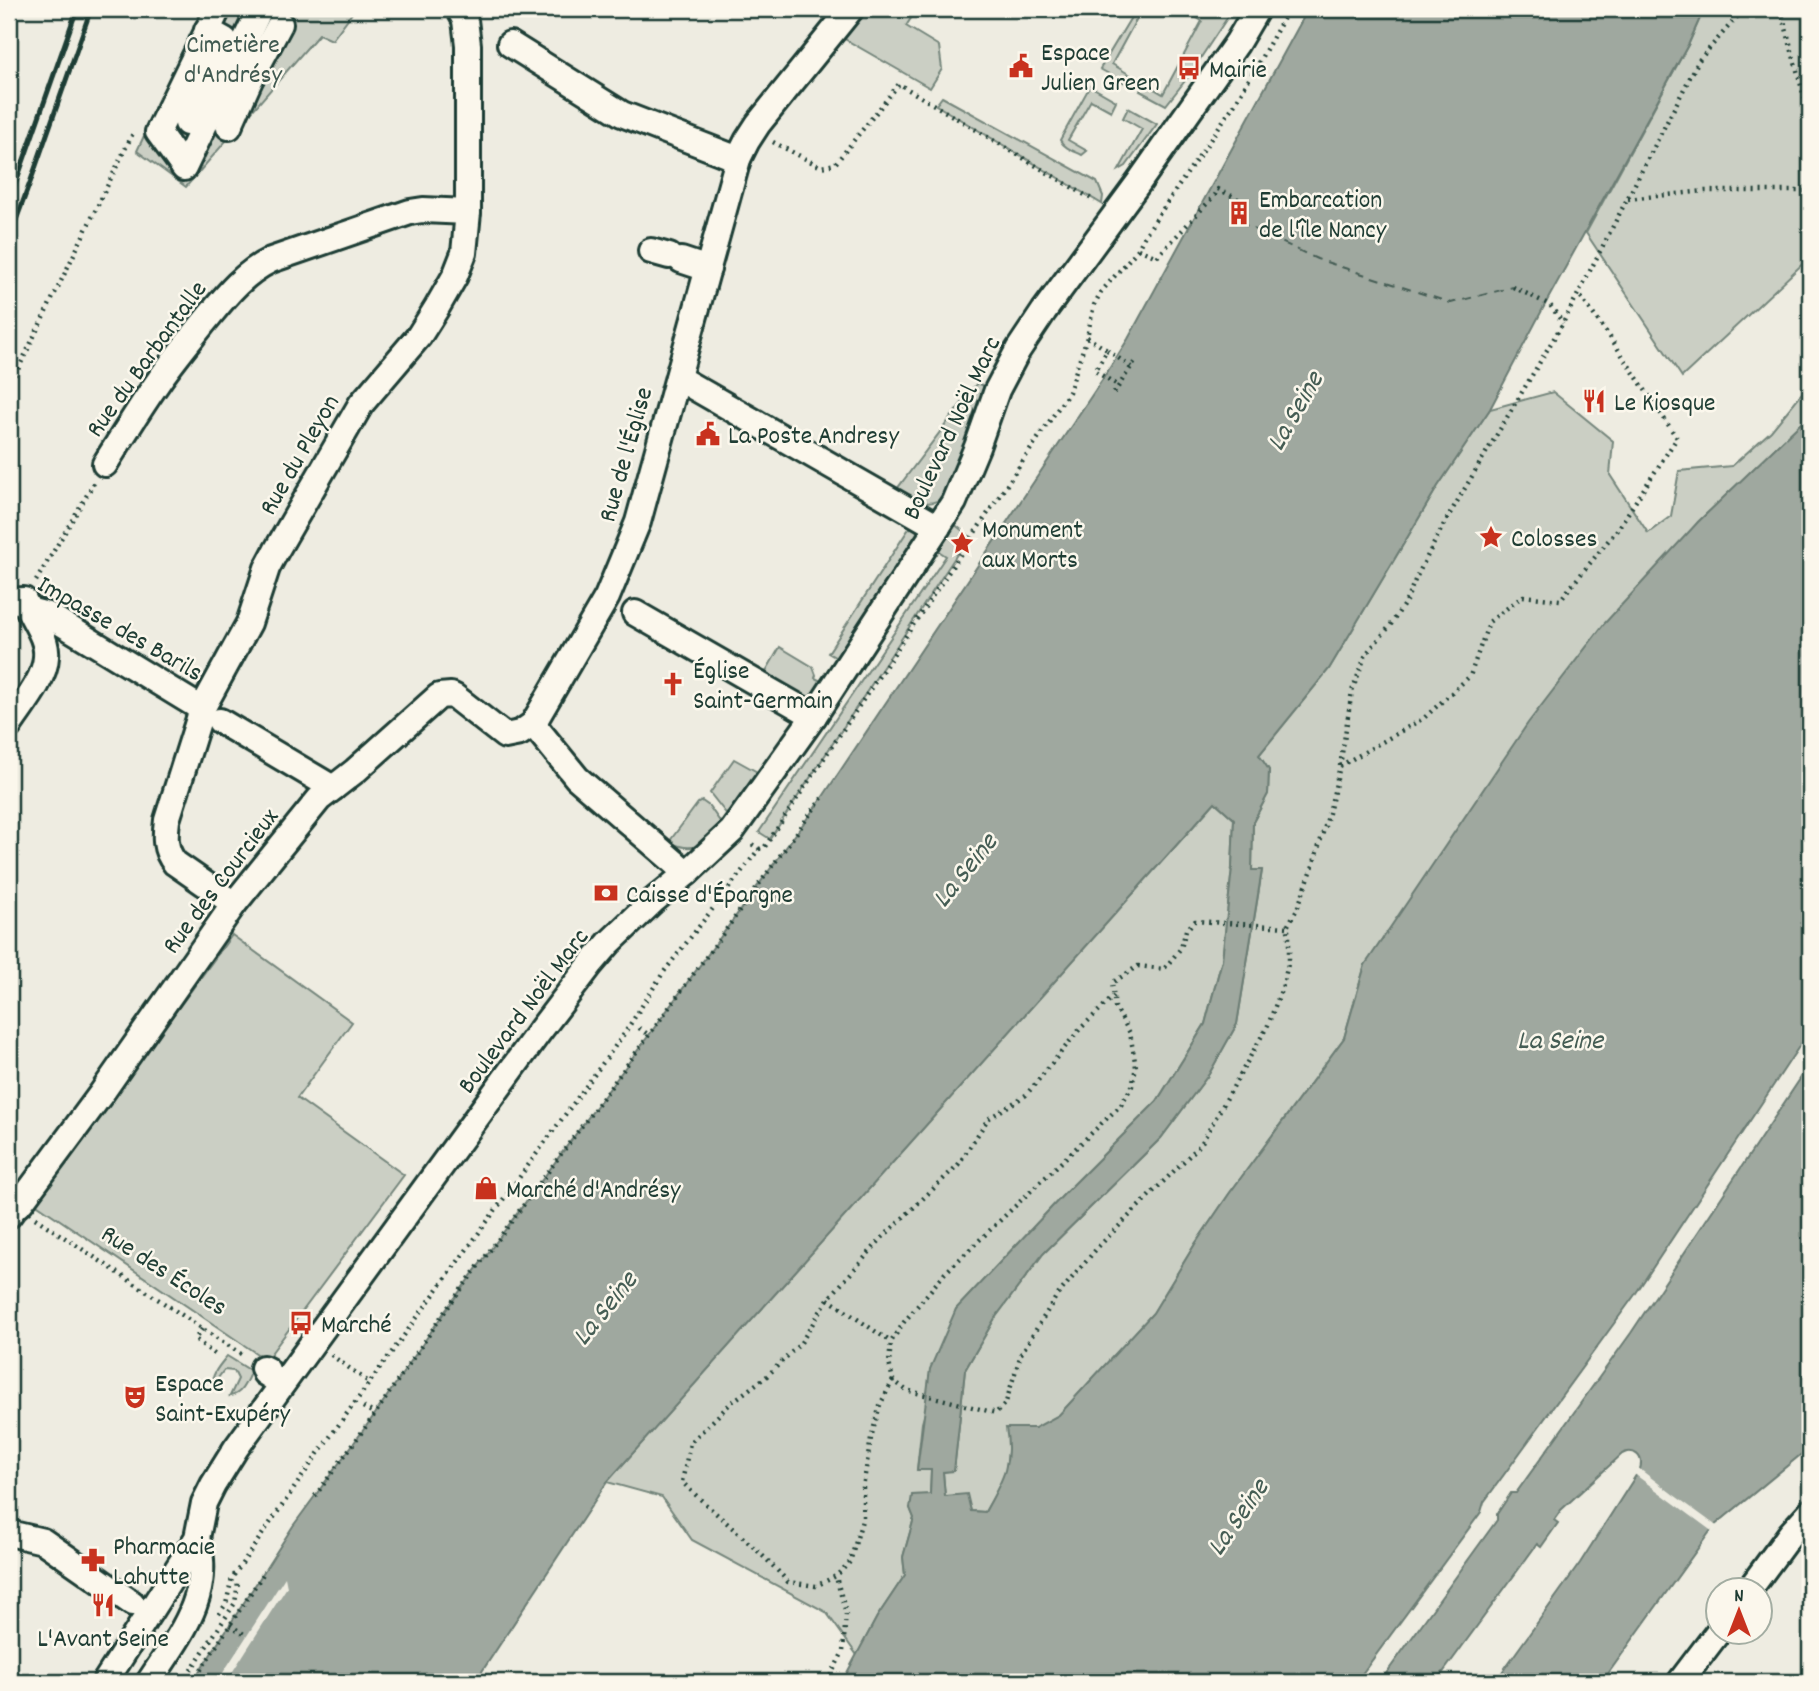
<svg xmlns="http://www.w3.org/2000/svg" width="1819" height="1691" font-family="Dekko,sans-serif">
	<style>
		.green { fill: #cbcfc4; stroke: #75867c; stroke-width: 2 }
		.water { fill: #9fa89f; stroke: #6c7d74; stroke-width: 2 }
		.pier { fill: #eeece1 }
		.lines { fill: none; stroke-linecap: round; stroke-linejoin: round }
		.ferry { stroke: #455d54; stroke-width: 2; stroke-dasharray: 9 7; stroke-linecap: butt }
		.minor-casing { stroke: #1f3d34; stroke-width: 30 }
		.path { stroke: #1f3d34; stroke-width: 4.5; stroke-dasharray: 2 5; stroke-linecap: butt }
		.minor { stroke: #fbf7ec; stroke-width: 24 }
		.rail { stroke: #1f3d34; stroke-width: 5 }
		.labels { text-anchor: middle; stroke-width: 5; stroke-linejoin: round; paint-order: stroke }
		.park-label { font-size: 26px; fill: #415a51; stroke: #fbf7ec }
		.poi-label { font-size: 26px; fill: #1f3d34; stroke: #fbf7ec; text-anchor: start }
		.street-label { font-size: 26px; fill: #1f3d34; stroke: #fbf7ec }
		.water-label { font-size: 28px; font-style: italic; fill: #455d54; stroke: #fbf7ec }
	</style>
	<rect width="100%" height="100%" fill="#eeece1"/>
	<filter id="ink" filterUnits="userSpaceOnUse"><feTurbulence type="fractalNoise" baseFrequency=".0143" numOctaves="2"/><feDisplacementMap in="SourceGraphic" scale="14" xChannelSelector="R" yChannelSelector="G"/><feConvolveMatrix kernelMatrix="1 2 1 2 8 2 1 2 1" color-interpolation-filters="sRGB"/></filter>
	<g filter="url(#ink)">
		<g class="green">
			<path d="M203 9H355L332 40 319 34 186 187 137 151Z"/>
			<path d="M868 9H917L906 26 939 46 942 69 930 88 843 38Z"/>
			<path d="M1136 9H1142L1112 64 1132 76 1127 84 1100 69Z"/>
			<path d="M1187 9H1233L1188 77 1166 105 1140 91 1144 83 1163 94 1202 21 1185 11Z"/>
			<path d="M1704 9H1810V257L1682 377 1586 233 1689 43Z"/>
			<path d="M1090 86 1116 101 1111 111 1091 100 1068 140 1087 151 1082 155C1074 151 1064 148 1060 140Z"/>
			<path d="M942 97 1097 182 1103 196 1102 204 936 105Z"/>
			<path d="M1128 108 1157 124 1126 166 1119 170 1142 129 1123 118Z"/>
			<path d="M977 383 989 388 946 496C926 510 916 500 897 489Z"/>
			<path d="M1810 383V416L1799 425 1698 522 1365 965 1344 1038 1229 1194 1195 1244 1153 1313 1059 1415 1009 1444 1005 1476 985 1512 971 1511 968 1502 945 1497 943 1472 954 1470 965 1370 995 1318 1043 1254 1161 1138 1209 1074 1237 1024 1262 871 1252 870 1253 822 1268 794 1269 770 1259 755 1329 669 1438 486 1490 409 1553 392 1613 441 1610 475 1648 533 1671 516 1679 471 1732 466 1771 431Z"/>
			<path d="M953 523 969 536 770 839 759 832 946 556 937 550Z"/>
			<path d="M915 525 917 532 916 545 840 660 828 653 908 530Z"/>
			<path d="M780 647 813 667 816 675 815 678 821 681 808 703 762 678Z"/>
			<path d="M734 759 761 774 728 816 710 793Z"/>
			<path d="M702 801 709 806 721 823C703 843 697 855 669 842L698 803Z"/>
			<path d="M1215 802 1234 819 1232 868 1222 960 1205 1024 1157 1101 1066 1192 956 1309 922 1423 917 1469 931 1470 930 1494 910 1508 914 1518 903 1557 905 1575 877 1617 857 1655 826 1612 692 1540 662 1497 607 1482Z"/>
			<path d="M232 935 352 1022 297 1098 404 1175 266 1360 35 1203Z"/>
			<path d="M227 1356 251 1371C246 1382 242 1394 230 1396L238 1379 234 1371 224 1370 212 1386C211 1374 220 1365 227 1356Z"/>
		</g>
		<g class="water">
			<path d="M1308 9H1704L1689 43 1548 299 1490 409 1438 486 1329 669 1259 755 1269 770 1268 794 1253 822 1252 870H1262L1237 1024 1209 1074 1161 1138 1043 1254 995 1318 965 1370 954 1471 943 1472 945 1496 967 1494 971 1511 985 1512C1002 1481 1013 1464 1006 1428H1035L1059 1415 1153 1313 1195 1244 1229 1194 1344 1038 1365 965 1528 723 1604 624 1698 522 1799 425 1810 416V1030L1634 1296 1484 1502 1481 1512 1356 1682H842L877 1617 905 1575 903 1557 914 1518 910 1508 912 1495 930 1494 931 1470H917L930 1369 956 1309 1066 1192 1157 1101 1205 1024 1222 960 1232 868 1234 819 1215 802 607 1482 475 1682H193L293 1526 375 1414 443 1314 649 1035 822 798 1102 380 1128 339Z"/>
			<path d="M1810 1064V1447L1714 1526 1602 1682H1495L1580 1563 1640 1469C1644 1456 1634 1448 1622 1454L1561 1510 1554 1520 1558 1523 1541 1547 1537 1544 1436 1682H1380L1497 1520V1514L1511 1493H1516L1631 1333Z"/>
		</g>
		<g class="pier">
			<path d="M1637 1467 1674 1495 1718 1527 1713 1532 1633 1473Z"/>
			<path d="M285 1577 287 1587 226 1682H217Z"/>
		</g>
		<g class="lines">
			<path class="ferry" d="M1239 222 1317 259 1451 303 1513 287"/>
			<g class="minor-casing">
				<g id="minor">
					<path d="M218 9 158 132 184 168 260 9"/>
					<path d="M510 44 622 114 738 159"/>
					<path d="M187 123 225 40 207 30"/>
					<path d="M229 127 250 80 280 24"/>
					<path d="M651 251 669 256"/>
					<path d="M681 260 708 269"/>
					<path d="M678 378 938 527"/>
					<path d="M105 464C122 437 139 409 158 382 171 363 186 345 201 326 222 301 240 275 271 260L410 212 423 210 468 212"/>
					<path d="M9 601 24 600 29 610 48 615 202 709"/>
					<path d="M635 613 814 716"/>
					<path d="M220 721 333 788"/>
					<path d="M533 724 577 778 687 873"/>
					<path d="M9 726C21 707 45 680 46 657 48 641 36 624 29 610"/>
					<path d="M234 904 175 863C164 850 165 836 167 820L202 709 249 623 267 568 276 551 361 404 419 336 436 309 455 276 464 253 468 212V45L465 20 459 9"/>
					<path d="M9 1215 14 1208 21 1202 101 1094 234 904 319 799 355 771 439 696 451 695 455 697 505 736 520 733 533 724 607 597 638 522 738 159 747 141 758 124 851 9"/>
					<path d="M263 1368 267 1370 265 1373 282 1384"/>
					<path d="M9 1533 43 1541 132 1603"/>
					<path d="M1749 1590 1791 1533 1810 1512"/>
					<path d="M105 1682 197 1538 204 1503 213 1485 236 1448 539 1032 591 964 609 943 653 901 687 873 732 831 814 716 954 502 977 447 997 390 1018 350 1044 311 1139 182 1237 43 1257 9"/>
					<path d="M149 1682C178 1637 214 1596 197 1538"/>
					<path d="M1680 1682 1718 1632"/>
				</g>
			</g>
			<g class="path">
				<path d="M1781 9 1810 120"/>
				<path d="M773 142 821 167 835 164 899 84 1095 201"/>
				<path d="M1628 199 1705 191H1810"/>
				<path d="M1138 249 1157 257 1215 195 1218 189 1244 202 1234 220 1239 222"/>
				<path d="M1513 287 1550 305 1563 323"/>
				<path d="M1087 337 1107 350 1095 371 1119 386"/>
				<path d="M1107 350 1131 367"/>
				<path d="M9 388 133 133"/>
				<path d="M1114 393 1135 361"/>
				<path d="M36 581 94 483"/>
				<path d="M1340 766 1424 718 1470 676 1489 622 1523 596 1560 600 1617 530 1677 438 1612 340 1578 293"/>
				<path d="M759 849 764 848 770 839 1069 392 1087 337 1094 305 1101 292 1138 249 1145 235 1236 102 1289 9"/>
				<path d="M1287 927 1195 921 1186 930 1181 948 1164 969 1138 966 1112 983 1115 1007 1130 1033 1136 1067 1132 1086 1121 1105 945 1273 904 1322 891 1342 889 1363 893 1380 906 1390 996 1413 1006 1402 1021 1354 1056 1297 1098 1247 1201 1144 1268 1025 1283 985 1289 960V934L1287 927 1297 909 1311 872 1329 813 1340 766 1352 691 1366 654 1390 626 1406 601 1416 578 1445 522 1563 323 1699 60 1744 9"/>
				<path d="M639 1028 649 1035"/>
				<path d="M35 1218 244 1356"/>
				<path d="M828 1299 891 1342"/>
				<path d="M202 1329 195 1339 218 1357"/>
				<path d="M331 1355 370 1383"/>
				<path d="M893 1380 880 1405 871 1438 863 1487V1517L850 1562 836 1576 816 1586 788 1582C756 1546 717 1516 682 1482L690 1443 732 1402 767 1376 800 1344 828 1299 882 1238 958 1165 988 1119 1026 1095 1080 1029 1114 996"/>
				<path d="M363 1407 375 1414"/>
				<path d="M315 1496 375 1414 443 1314 649 1035 822 798"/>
				<path d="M219 1614 226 1604 232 1578 324 1445 624 1034 663 973 759 849 750 843"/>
				<path d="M230 1625 247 1636"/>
				<path d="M183 1682 235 1603 238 1582"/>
				<path d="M193 1682 265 1571"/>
				<path d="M827 1682 843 1652 846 1613 836 1577"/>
			</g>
			<use href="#minor" class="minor"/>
			<g class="rail">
				<path d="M9 202 77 9"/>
				<path d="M9 239 31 180 91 9"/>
			</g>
		</g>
	</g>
	<defs>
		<g id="civic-bare" transform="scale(1.89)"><path d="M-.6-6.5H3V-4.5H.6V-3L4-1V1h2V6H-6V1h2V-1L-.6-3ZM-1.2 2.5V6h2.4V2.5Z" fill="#c8321e" stroke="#fbf7ec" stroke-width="2.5" paint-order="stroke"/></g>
		<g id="bus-bare" transform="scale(1.89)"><path d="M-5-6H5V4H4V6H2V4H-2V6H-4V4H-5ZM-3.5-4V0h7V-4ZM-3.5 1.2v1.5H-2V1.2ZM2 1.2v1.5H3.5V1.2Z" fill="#c8321e" stroke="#fbf7ec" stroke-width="2.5" paint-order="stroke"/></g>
		<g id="building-bare" transform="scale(1.89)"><path d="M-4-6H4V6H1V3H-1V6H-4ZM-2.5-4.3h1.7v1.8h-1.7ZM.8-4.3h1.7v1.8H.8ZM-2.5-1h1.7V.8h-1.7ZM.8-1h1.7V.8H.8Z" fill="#c8321e" stroke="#fbf7ec" stroke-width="2.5" paint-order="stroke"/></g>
		<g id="restaurant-bare" transform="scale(1.89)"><path d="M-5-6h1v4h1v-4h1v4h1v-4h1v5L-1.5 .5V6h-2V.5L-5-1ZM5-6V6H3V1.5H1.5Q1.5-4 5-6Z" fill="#c8321e" stroke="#fbf7ec" stroke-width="2.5" paint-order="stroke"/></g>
		<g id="sight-bare" transform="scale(1.89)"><path d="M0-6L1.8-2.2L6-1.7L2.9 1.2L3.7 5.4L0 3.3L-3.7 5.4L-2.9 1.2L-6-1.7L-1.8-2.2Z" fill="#c8321e" stroke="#fbf7ec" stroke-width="2.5" paint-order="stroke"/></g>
		<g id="church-bare" transform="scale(1.89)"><path d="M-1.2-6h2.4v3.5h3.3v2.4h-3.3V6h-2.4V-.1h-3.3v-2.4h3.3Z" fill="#c8321e" stroke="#fbf7ec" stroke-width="2.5" paint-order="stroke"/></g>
		<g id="bank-bare" transform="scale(1.89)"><path d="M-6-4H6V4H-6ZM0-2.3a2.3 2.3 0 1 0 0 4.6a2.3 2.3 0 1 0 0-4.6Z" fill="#c8321e" stroke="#fbf7ec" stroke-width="2.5" paint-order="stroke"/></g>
		<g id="shop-bare" transform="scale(1.89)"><path d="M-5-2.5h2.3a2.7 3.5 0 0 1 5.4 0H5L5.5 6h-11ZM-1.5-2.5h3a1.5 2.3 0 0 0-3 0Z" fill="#c8321e" stroke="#fbf7ec" stroke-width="2.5" paint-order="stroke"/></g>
		<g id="theatre-bare" transform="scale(1.89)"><path d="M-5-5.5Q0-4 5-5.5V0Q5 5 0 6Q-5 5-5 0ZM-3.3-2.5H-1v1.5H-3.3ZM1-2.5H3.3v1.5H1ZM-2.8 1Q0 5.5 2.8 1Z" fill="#c8321e" stroke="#fbf7ec" stroke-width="2.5" paint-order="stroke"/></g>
		<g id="pharmacy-bare" transform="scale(1.89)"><path d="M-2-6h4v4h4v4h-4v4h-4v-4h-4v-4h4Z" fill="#c8321e" stroke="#fbf7ec" stroke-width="2.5" paint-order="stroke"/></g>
	</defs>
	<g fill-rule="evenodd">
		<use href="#civic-bare" x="1021" y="66"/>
		<use href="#bus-bare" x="1189" y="68"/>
		<use href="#building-bare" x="1239" y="213"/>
		<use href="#restaurant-bare" x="1594" y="401"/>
		<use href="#civic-bare" x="708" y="434"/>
		<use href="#sight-bare" x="1491" y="537"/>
		<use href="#sight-bare" x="962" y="543"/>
		<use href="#church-bare" x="673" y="684"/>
		<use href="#bank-bare" x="606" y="893"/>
		<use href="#shop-bare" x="486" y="1188"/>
		<use href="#bus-bare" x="301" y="1323"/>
		<use href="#theatre-bare" x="135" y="1397"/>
		<use href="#pharmacy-bare" x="93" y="1560"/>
		<use href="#restaurant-bare" x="103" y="1605"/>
	</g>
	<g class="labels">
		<g class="park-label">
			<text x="233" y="52">Cimetière<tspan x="233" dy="30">d'Andrésy</tspan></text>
		</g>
		<g class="poi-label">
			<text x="1041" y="60">Espace<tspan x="1041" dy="30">Julien Green</tspan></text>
			<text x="1209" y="77">Mairie</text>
			<text x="1259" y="207">Embarcation<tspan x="1259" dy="30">de l'île Nancy</tspan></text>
			<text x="1614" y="410">Le Kiosque</text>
			<text x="728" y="443">La Poste Andresy</text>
			<text x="982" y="537">Monument<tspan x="982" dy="30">aux Morts</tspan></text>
			<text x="1511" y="546">Colosses</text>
			<text x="693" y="678">Église<tspan x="693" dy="30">Saint-Germain</tspan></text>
			<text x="626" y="902">Caisse d'Épargne</text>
			<text x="506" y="1197">Marché d'Andrésy</text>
			<text x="321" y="1332">Marché</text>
			<text x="155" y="1391">Espace<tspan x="155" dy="30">Saint-Exupéry</tspan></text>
			<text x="113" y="1554">Pharmacie<tspan x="113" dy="30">Lahutte</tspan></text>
			<text x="103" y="1646" text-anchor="middle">L'Avant Seine</text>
		</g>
		<g class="street-label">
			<text transform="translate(145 358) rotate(-54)" y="9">Rue du Barbantalle</text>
			<text transform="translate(950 427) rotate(-65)" y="9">Boulevard Noël Marc</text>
			<text transform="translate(298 454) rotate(-60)" y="9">Rue du Pleyon</text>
			<text transform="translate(624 454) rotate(-74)" y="9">Rue de l'Église</text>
			<text transform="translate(121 627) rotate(30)" y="9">Impasse des Barils</text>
			<text transform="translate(219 880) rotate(-53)" y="9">Rue des Courcieux</text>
			<text transform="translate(522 1010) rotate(-53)" y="9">Boulevard Noël Marc</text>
			<text transform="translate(165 1269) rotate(33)" y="9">Rue des Écoles</text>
		</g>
		<g class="water-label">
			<text transform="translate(1293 410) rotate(-60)" y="10">La Seine</text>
			<text transform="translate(963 869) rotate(-51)" y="10">La Seine</text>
			<text x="1560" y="1048">La Seine</text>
			<text transform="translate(603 1307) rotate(-51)" y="10">La Seine</text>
			<text transform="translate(1236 1516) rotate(-55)" y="10">La Seine</text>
		</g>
	</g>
	<rect width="1819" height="1691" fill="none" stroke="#fbf7ec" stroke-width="35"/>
	<rect x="18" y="18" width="1784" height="1656" fill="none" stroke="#1f3d34" stroke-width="2.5" filter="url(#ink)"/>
	<g transform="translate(1739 1611)"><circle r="33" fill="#fbf7ec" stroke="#a3ada2" stroke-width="2"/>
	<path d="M0-5L12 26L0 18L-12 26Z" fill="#c8321e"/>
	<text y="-10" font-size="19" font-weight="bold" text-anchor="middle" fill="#1f3d34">N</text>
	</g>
</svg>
